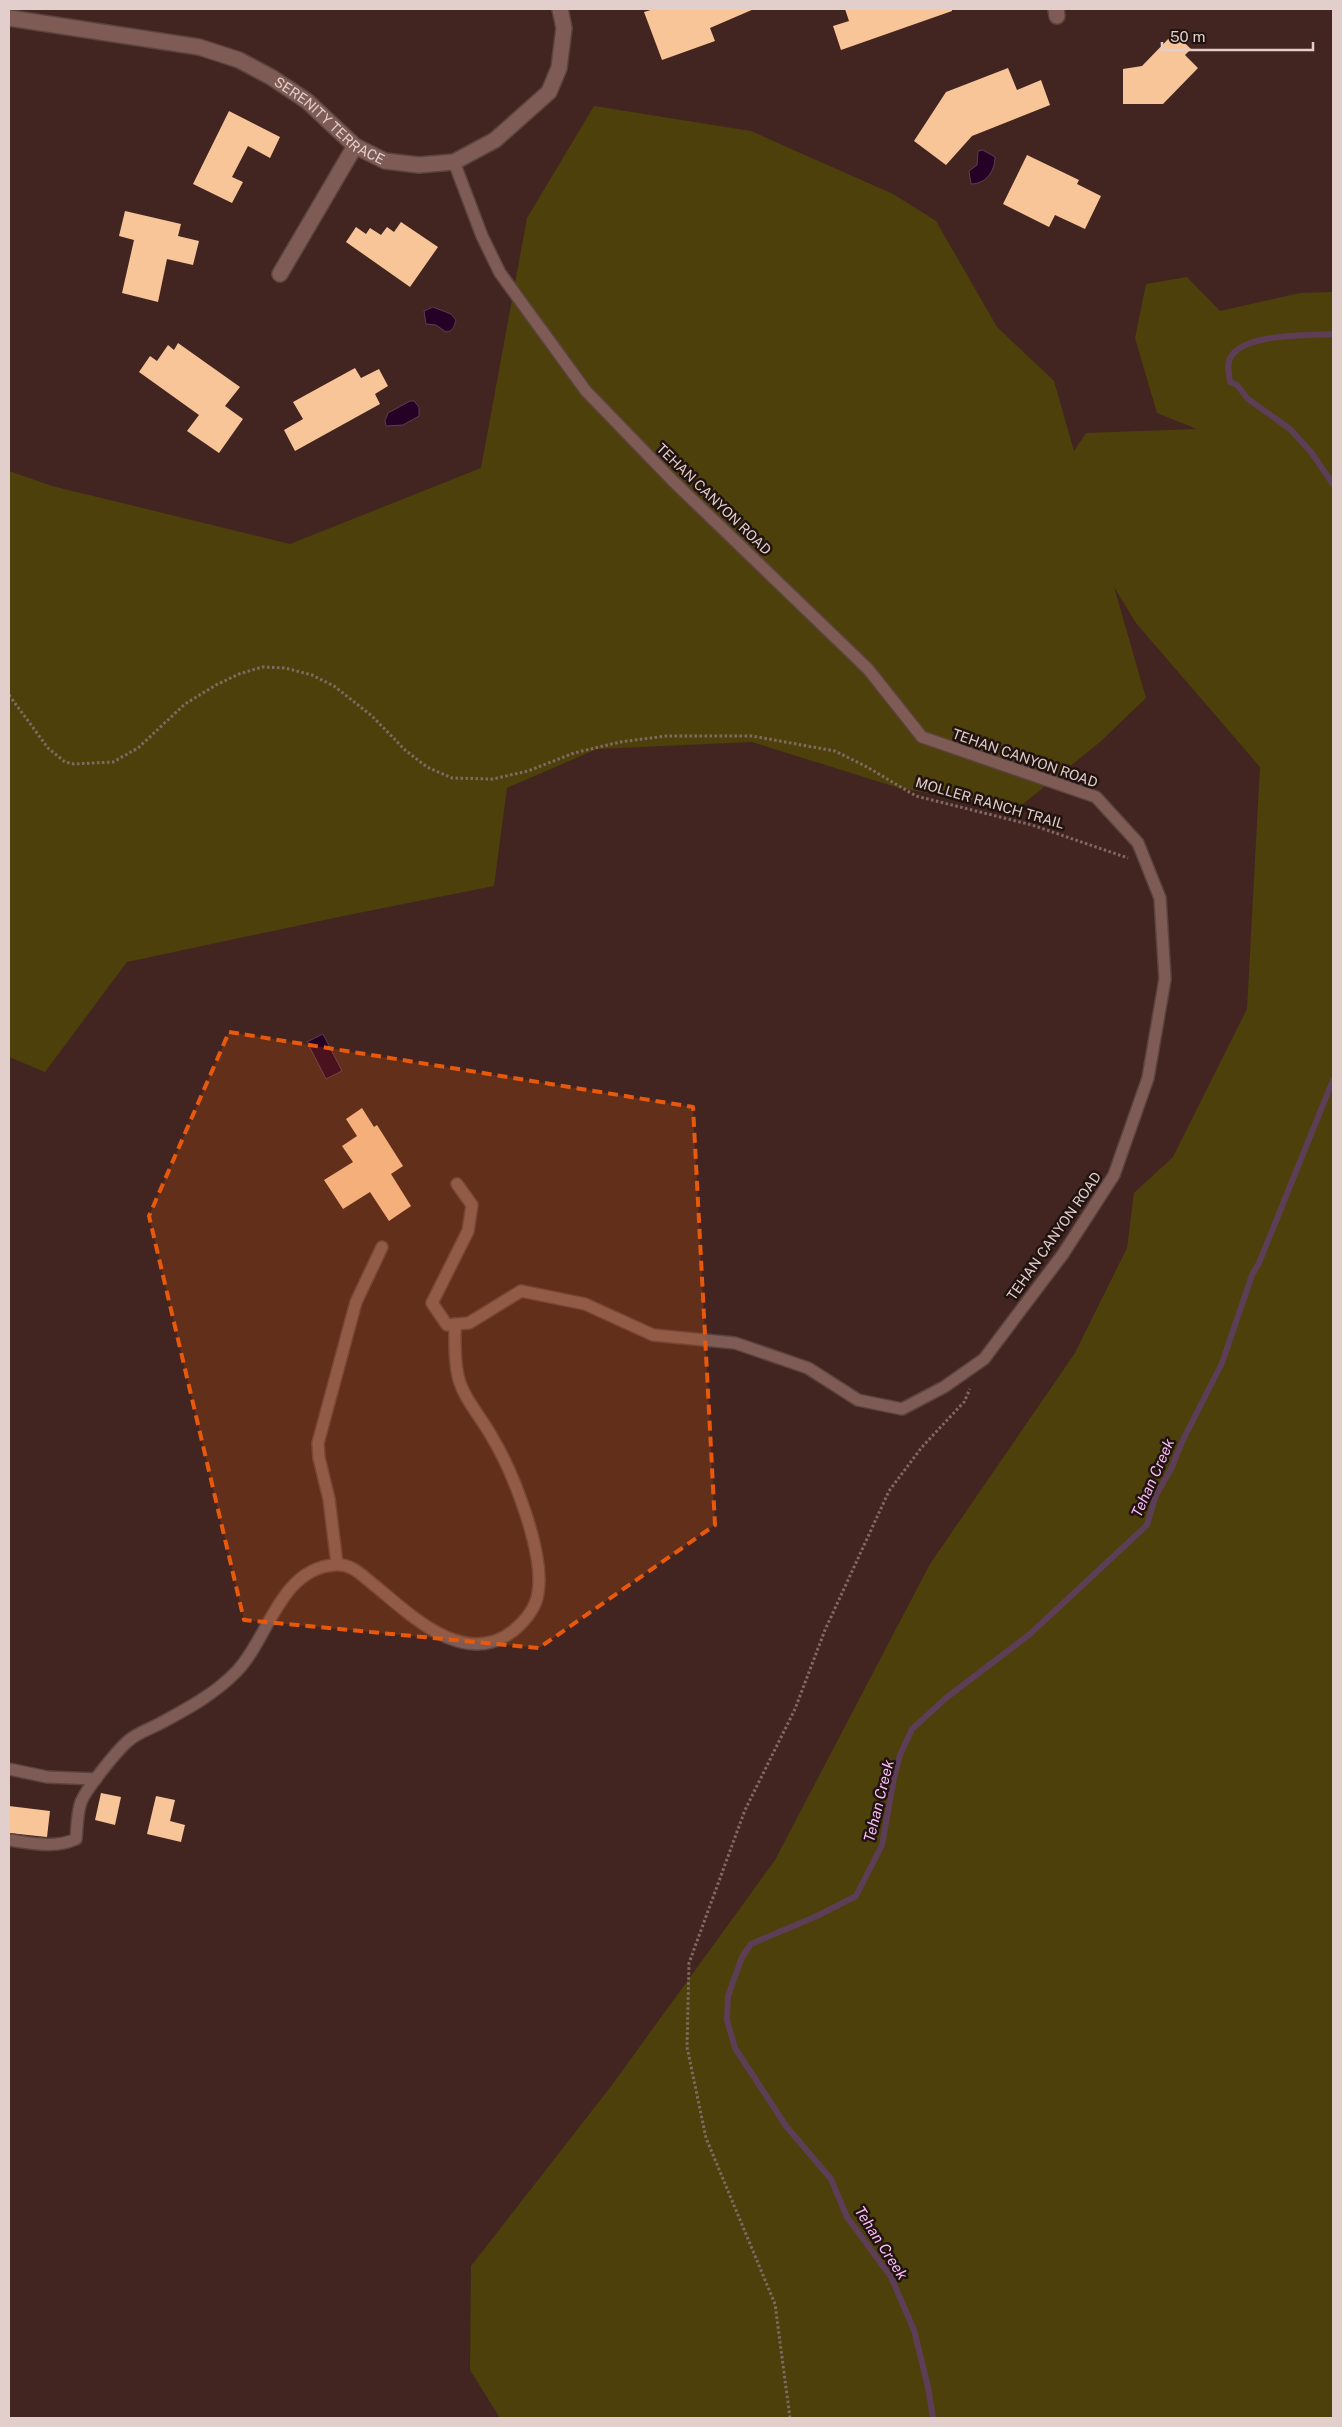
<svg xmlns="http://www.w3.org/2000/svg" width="1342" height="2427" font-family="'Public Sans',sans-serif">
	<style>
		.green { fill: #4d400b }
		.water { fill: #240125; stroke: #5d3e56 }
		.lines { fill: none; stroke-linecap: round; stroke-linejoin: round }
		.stream { stroke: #5d3e56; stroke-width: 6 }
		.building { fill: #f8c598 }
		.service-casing { stroke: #5c433f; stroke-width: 14 }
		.minor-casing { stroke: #5c433f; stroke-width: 18 }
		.path { stroke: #826964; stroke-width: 3; stroke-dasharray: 2.5 2.5; stroke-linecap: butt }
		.service { stroke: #7e5c55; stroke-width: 11 }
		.minor { stroke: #7e5c55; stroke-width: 15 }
		.marked { fill: #e8590c; fill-opacity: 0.2; stroke: #e8590c; stroke-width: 4; stroke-dasharray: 10 6; stroke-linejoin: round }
		.labels { text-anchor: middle; stroke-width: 5; stroke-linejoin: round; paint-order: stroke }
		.street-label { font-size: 14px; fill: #e2ceca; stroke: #201310 }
		.water-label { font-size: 15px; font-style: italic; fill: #fbbbf8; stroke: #201310 }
	</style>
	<rect width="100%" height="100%" fill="#422520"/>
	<path class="green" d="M594 106 751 131 893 194 936 221 997 327 1054 381 1074 451 1086 433 1197 429 1157 413 1135 338 1146 284 1187 277 1220 311 1300 293 1333 292V2418H500L470 2370 471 2266 612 2085 775 1860 930 1564 1075 1353 1127 1248 1134 1193 1173 1157 1247 1009 1260 767 1136 623 1114 587 1146 698 1100 742 1018 808 899 788 752 742 597 749 507 788 494 886 348 915 127 962 45 1072 9 1057V471L52 486 290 544 481 468 527 218Z"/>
	<g class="water">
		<path d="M983 150 995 157C995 171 986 184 971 184L969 171 977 165 978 151Z"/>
		<path d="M433 307 451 314 456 320C454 327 453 331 446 332L436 325 426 324 424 311Z"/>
		<path d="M410 401H414L419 407V416L403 425 386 426 385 421 388 413Z"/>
		<path d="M323 1034 342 1071 326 1079 307 1042Z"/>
	</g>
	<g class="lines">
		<g class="stream">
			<path d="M1333 334C1307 336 1249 333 1232 355 1226 362 1229 373 1230 382L1237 385 1248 399 1290 429 1311 452 1333 484"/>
			<path d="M933 2418 928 2387 914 2330 891 2277 847 2217 831 2179 786 2126 735 2048 727 2020 728 1996 742 1957 751 1944 817 1916 856 1896 882 1845 894 1778 900 1755 912 1729 946 1698 1030 1634 1147 1525 1156 1495 1171 1469 1182 1442 1222 1363 1252 1275 1259 1263 1333 1080"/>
		</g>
	</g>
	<g class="building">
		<path d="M654 9H754L710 28 715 41 662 60 644 12Z"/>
		<path d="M845 9H952V11L841 50 833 26 849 21Z"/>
		<path d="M1174 33 1191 49 1185 55 1198 68 1163 104H1123V69L1142 66Z"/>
		<path d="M1008 68 1017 90 1041 80 1050 105 972 136 946 165 914 141 946 92Z"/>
		<path d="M229 111 280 137 270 158 248 146 232 177 243 182 232 203 193 184Z"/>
		<path d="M1027 155 1079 180 1077 184 1101 196 1085 229 1055 215 1049 227 1003 204Z"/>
		<path d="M125 211 181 224 178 236 199 241 193 265 167 259 158 302 122 293 134 240 119 236Z"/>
		<path d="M401 222 438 247 410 287 346 242 356 227 366 234 370 228 381 235 387 227 394 232Z"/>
		<path d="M178 343 240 387 225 406 243 419 219 453 187 431 199 415 139 372 150 356 157 361 168 345 174 350Z"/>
		<path d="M355 368 361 378 379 369 388 386 375 394 380 404 295 451 284 430 303 419 293 402Z"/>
		<path d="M362 1108 374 1127 377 1125 403 1166 391 1174 411 1206 389 1221 370 1192 343 1209 324 1180 353 1162 342 1146 357 1136 346 1119Z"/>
		<path d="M101 1793 121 1797 115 1825 95 1820Z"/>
		<path d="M156 1796 175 1800 170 1821 185 1825 181 1842 147 1834Z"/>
		<path d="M9 1806 50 1811 47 1837 9 1833Z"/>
	</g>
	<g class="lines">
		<g class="service-casing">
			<g id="service">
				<path d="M454 162 482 236 500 273 586 391 673 481 868 669 922 737 1096 797 1138 843 1160 898 1165 979 1148 1078 1114 1175 1063 1254 984 1359 944 1387 902 1409 858 1400 808 1368 735 1343 653 1335 585 1304 521 1291 469 1323 447 1325 432 1303 468 1231 472 1205 457 1184"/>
				<path d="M337 1564 329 1499 319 1458 318 1443 356 1302 382 1247"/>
				<path d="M9 1769 47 1777 96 1779"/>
				<path d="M9 1840C31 1843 54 1849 76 1839 77 1828 77 1813 81 1802 86 1789 116 1752 127 1742 135 1734 149 1729 159 1724 187 1709 215 1694 237 1671 268 1639 280 1569 334 1565 352 1563 361 1575 374 1585 411 1615 464 1669 513 1631 525 1621 536 1608 538 1593 545 1553 513 1472 492 1437 481 1417 463 1398 458 1376 454 1359 455 1341 455 1324"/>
			</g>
		</g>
		<g class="minor-casing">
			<g id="minor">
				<path d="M1056 9 1057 16"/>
				<path id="s1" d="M9 18 199 47 239 60 271 77 307 101 355 146 385 161 419 165 454 162 495 140 549 92 559 68 564 28 560 9"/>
				<path d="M280 274 355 146"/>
			</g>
		</g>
		<g class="path">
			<path d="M9 695 48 748 65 762 74 764 113 762 138 748 185 704 216 685 239 674 262 667 285 668 312 675 334 686 372 716 405 750 427 767 452 778 493 779 528 771 574 753 620 742 666 736H752L835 751 867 767 916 796 1032 825 1128 858"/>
			<path d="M790 2418 775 2304 706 2138 687 2047 689 1963 745 1810 795 1709 825 1630 889 1491 922 1447 964 1402 970 1389"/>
		</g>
		<use href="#service" class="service"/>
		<use href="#minor" class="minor"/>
	</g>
	<path class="marked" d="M229 1032 693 1107 715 1525 539 1648 244 1620 149 1216Z"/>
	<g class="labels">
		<g class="street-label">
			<text dy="5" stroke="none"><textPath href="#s1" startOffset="344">SERENITY TERRACE</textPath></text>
			<text transform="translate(714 499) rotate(44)" y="5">TEHAN CANYON ROAD</text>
			<text transform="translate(1025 758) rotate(19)" y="5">TEHAN CANYON ROAD</text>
			<text transform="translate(990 803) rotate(16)" y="5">MOLLER RANCH TRAIL</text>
			<text transform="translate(1054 1236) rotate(-55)" y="5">TEHAN CANYON ROAD</text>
		</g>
		<g class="water-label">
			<text transform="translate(1153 1478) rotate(-66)" y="5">Tehan Creek</text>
			<text transform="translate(879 1801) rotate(-76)" y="5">Tehan Creek</text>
			<text transform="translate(881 2243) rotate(57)" y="5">Tehan Creek</text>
		</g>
	</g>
	<rect width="1342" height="2427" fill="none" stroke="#e2ceca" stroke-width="20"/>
	<path d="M1162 42v8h151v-8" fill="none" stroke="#e2ceca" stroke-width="2.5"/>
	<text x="1170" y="42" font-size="15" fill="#e2ceca" stroke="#201310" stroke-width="4" paint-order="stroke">50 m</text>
</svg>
